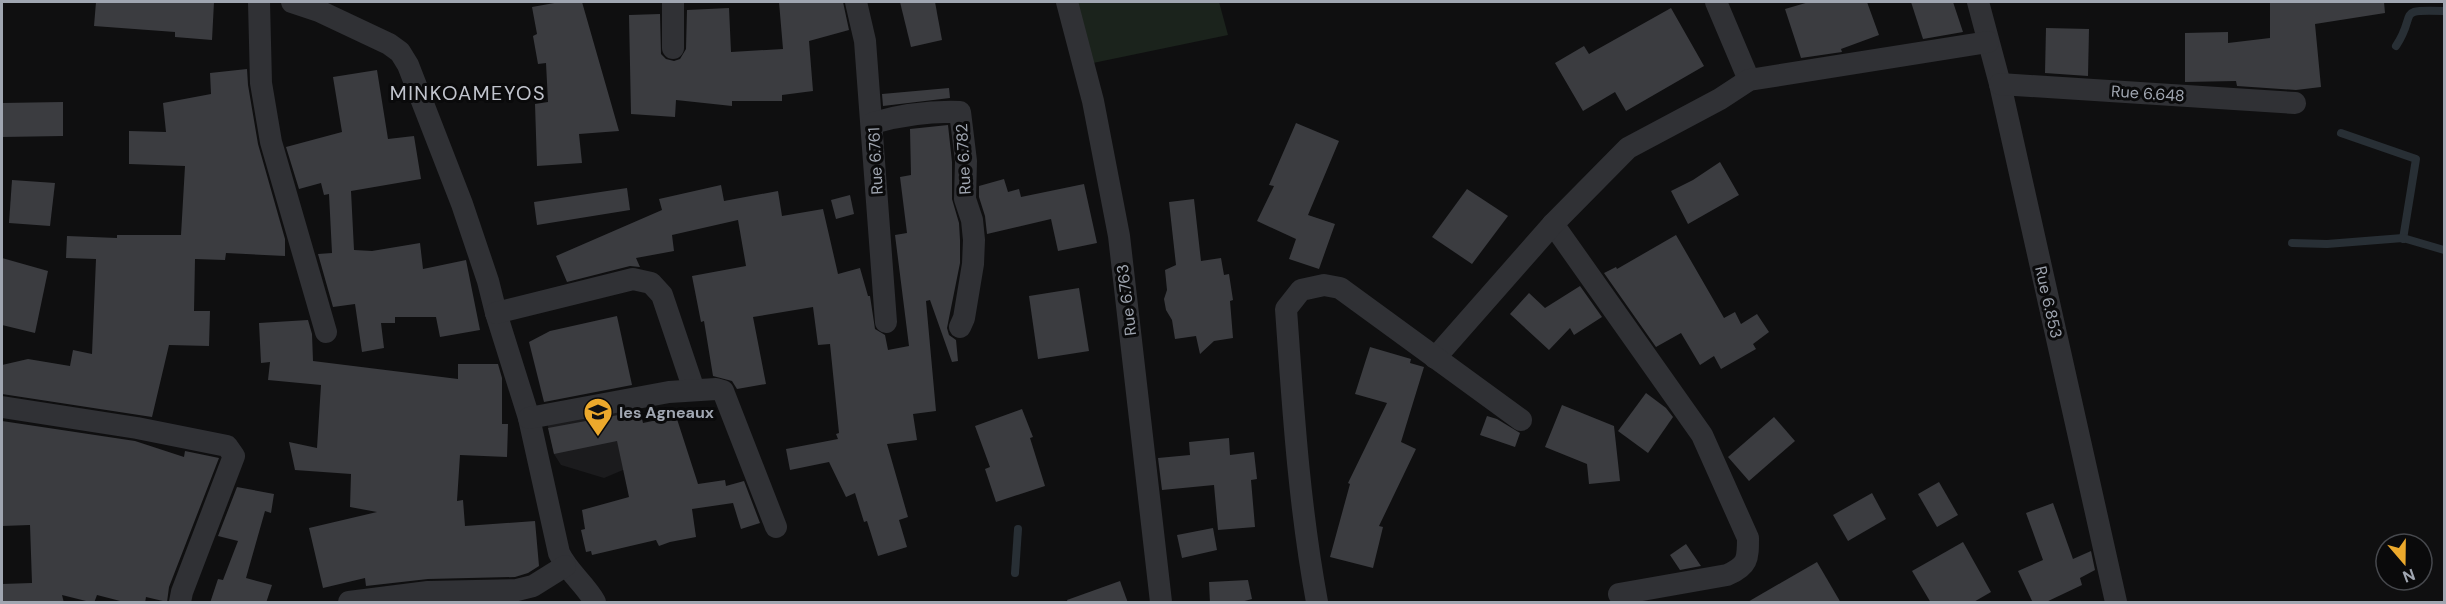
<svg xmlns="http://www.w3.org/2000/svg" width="2446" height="604" font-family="'DM Sans',sans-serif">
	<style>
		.built { fill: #1b1b1d }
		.green { fill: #1b231c }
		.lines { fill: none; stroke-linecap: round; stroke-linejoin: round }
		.stream { stroke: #282f35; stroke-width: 8 }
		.building { fill: #3b3c40 }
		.street { stroke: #303135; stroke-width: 22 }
		.labels { text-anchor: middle; stroke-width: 6; stroke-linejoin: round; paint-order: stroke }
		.street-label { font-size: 16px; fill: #a0a6b1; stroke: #0a0a0b }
		.poi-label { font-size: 16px; font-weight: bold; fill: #a0a6b1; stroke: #0a0a0b; text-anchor: start }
		.quarter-label { font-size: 20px; letter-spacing: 1.5px; fill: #c1c4cd; stroke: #0a0a0b }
	</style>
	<rect width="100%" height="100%" fill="#0f0f10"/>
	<path class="built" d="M638 402 651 464 623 470 604 478 561 465 554 454 547 422Z"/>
	<path class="green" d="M1077 2H1219L1228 35 1093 63Z"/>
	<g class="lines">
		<g class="stream">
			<path d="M2396 46C2418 13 2394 9 2444 11"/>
			<path d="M2341 133 2416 159 2403 239"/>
			<path d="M2292 243 2327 244 2403 238 2444 250"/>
			<path d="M1015 573 1018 529"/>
		</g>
	</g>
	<g class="building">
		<path d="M96 2H214L212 40 175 37V32L94 26Z"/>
		<path d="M560 2H582L619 131 579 134 582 163 537 166 535 104 548 102 546 63 538 64 533 36 537 34 532 7Z"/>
		<path d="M779 2H843L849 30 809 41 813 91 782 95V101H732V106L676 100 675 117 631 114 629 15 660 14 661 54 666 59 674 61 680 59 686 49 687 10 729 8 731 52 783 49Z"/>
		<path d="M900 2H935L942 40 911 47Z"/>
		<path d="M1809 2H1867L1879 35 1841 49 1842 52 1801 58 1785 9Z"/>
		<path d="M1911 2H1953L1963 32 1923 39Z"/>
		<path d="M2270 2H2384L2385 13 2315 24 2321 87 2296 90 2237 86 2236 81 2185 82V33L2228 32V43L2270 38Z"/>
		<path d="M1671 8 1704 66 1626 111 1615 92 1583 111 1555 63 1584 46 1589 54Z"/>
		<path d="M2046 28 2089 29 2088 76 2045 73Z"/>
		<path d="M247 69 248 85 258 144 285 239V256L226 253 225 260 195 259 194 311H210L209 346 169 345 152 417 2 394V365L28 359 70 366 73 350 92 354 96 259 66 258 67 236 117 238V235H181L185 166 129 164V131L166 132 163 103 211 94 210 73Z"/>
		<path d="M377 70 388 139 414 136 421 179 351 191 354 250 372 251 420 243 423 269 466 260 480 330 440 337 436 317H395V323H381L384 348 362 352 355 304 333 307 318 254 332 253 329 194 324 195 321 183 299 189 286 147 342 132 333 77Z"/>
		<path d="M949 88 950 98 883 106 882 94Z"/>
		<path d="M63 102V136L2 137V103Z"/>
		<path d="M1296 123 1339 141 1308 215 1335 224 1319 269 1289 259 1296 239 1257 221 1274 186 1269 185Z"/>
		<path d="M948 125 952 162V199L959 223 960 240V263L947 328 949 335 956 340 958 361 952 362 930 300 926 301 936 411 913 414 917 440 887 444 908 517 899 520 907 547 878 556 867 521 864 522 855 493 846 497 829 462 790 470 786 449 838 439 836 434 839 433 830 344 818 345 813 307 753 317 766 384 737 389 732 381 713 376 704 321 701 322 692 276 746 266 738 220 672 235 674 251 636 258 640 267 630 266 567 282 556 256 662 210 659 199 721 185 724 201 778 191 782 216 823 209 838 274 860 268 868 296H870L875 329 885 335 888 350 909 346 895 235 907 233 900 177 911 175 910 129Z"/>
		<path d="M1720 162 1739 195 1688 224 1671 191 1693 180Z"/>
		<path d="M1004 179 1008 192 1019 189 1021 197 1084 184 1097 243 1058 251 1051 219 987 234 985 216 979 197V186Z"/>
		<path d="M12 180 55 183 50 226 9 223Z"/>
		<path d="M627 188 630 210 537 225 534 202Z"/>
		<path d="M1467 189 1508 216 1472 264 1432 237Z"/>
		<path d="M850 195 854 214 836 219 831 200Z"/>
		<path d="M1194 199 1201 261 1221 258 1224 275 1229 274 1233 300 1230 301 1233 338 1214 341 1200 354 1196 336 1175 339 1172 320 1166 310 1164 299 1167 290 1165 270 1176 265 1169 202Z"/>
		<path d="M1676 235 1724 318 1735 312 1741 324 1757 314 1769 332 1753 344 1756 349 1721 369 1714 356 1700 365 1681 333 1656 347 1604 273 1616 267 1617 269Z"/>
		<path d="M2 258 48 271 35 333 2 325Z"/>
		<path d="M1580 286 1602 317 1574 335 1570 328 1549 350 1510 314 1529 293 1545 308Z"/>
		<path d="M1079 288 1089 351 1038 359 1029 296Z"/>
		<path d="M617 316 632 385 544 402 529 342 550 331Z"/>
		<path d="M308 320 312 334 313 361 458 379V364H498L502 378V424H508L507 457 460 455 457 501 463 500 465 526 535 521 539 566 528 573 515 577 428 579 366 586 365 578 323 588 309 528 377 512 350 507 351 474 295 470 289 442 317 448 321 385 268 380 270 362 261 363 259 323Z"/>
		<path d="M1370 347 1411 359 1410 363 1424 367 1401 442 1416 449 1379 526 1383 527 1373 568 1330 557 1350 484 1348 483 1387 403 1355 394Z"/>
		<path d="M1646 393 1666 408 1673 417 1648 453 1618 431Z"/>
		<path d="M1562 405 1614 426 1620 481 1589 484 1587 464 1545 447Z"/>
		<path d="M1022 409 1033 437 1030 438 1045 486 996 502 985 469 990 467 975 426Z"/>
		<path d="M640 411 643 423 676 416 698 484 725 480 726 486 744 481 760 523 741 529 733 503 692 509 696 537 670 542 659 546 656 540 592 555 591 551 586 552 581 530 585 529 582 510 629 497 617 441 554 454 548 428Z"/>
		<path d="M1487 416 1497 419 1520 433 1515 447 1480 435Z"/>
		<path d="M1774 417 1795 441 1749 481 1728 457Z"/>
		<path d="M2 421 135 441 184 457 185 451 219 458 169 587 167 602 146 597 145 603H128L97 595 94 603 62 595 64 603H2V584L32 583 30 525 2 526Z"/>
		<path d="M1229 438 1230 455 1254 452 1257 479 1251 480 1255 527 1218 530 1214 485 1162 490 1158 458 1190 455 1189 442Z"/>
		<path d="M1939 482 1958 515 1937 527 1918 494Z"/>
		<path d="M237 487 274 494 271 513 265 511 246 578 272 585 266 603H210L218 579 223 580 238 541 218 536Z"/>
		<path d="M1872 493 1886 519 1848 541 1833 515Z"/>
		<path d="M2053 503 2073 559 2091 551 2095 570 2080 578 2082 585 2044 603H2033L2018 571 2043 560 2026 513Z"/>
		<path d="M1213 528 1217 550 1182 558 1177 535Z"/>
		<path d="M1963 542 1991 592 1972 603H1931L1912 571Z"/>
		<path d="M1686 544 1701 566 1680 570 1670 555Z"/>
		<path d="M1817 562 1841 603H1746Z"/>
		<path d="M1248 580 1252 599 1237 603H1210L1209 582Z"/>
		<path d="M1120 581 1128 603H1068L1067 600Z"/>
	</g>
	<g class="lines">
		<g class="street">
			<path d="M259 2 261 83 271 142 326 332"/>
			<path d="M292 2 319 11 389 44 400 52 408 65 462 204 488 281 496 313 529 418 559 553C568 572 585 584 595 602"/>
			<path d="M673 2V48"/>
			<path d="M856 2 865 41 886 322"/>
			<path d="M1067 2 1093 101 1119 236 1161 602"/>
			<path d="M1716 2 1749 80"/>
			<path d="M1978 2 2000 84 2116 602"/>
			<path d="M2000 84 2295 103"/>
			<path d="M873 123C901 115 930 111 960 112L966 161 965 199 972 220 974 240 973 264 964 318 960 327"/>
			<path d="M1553 224 1702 435 1748 538C1748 559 1748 566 1727 575L1619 594"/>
			<path d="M496 313 633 279 651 283 662 295 694 390"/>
			<path d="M1435 358 1553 224 1628 148 1720 99 1749 80 1988 42"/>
			<path d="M2 407 137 428 227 446 234 456 182 592 180 602"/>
			<path d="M529 418 669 392 716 389 723 391 776 527"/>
			<path d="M349 602 428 592 517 590 533 586 565 566"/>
			<path d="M1317 602C1299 505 1293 408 1286 309L1301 290 1324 285 1340 288 1521 420"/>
		</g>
	</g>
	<defs>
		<g id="school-pin" transform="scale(1.5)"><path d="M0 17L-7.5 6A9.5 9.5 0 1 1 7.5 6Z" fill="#eca92c" stroke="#0a0a0b"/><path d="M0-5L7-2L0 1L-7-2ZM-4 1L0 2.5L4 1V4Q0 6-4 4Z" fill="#111"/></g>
	</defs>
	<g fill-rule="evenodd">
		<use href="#school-pin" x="598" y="412"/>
	</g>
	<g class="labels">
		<g class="street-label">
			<text transform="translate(2148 93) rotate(4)" y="6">Rue 6.648</text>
			<text transform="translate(963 159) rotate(-93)" y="6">Rue 6.782</text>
			<text transform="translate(875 161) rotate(-93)" y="6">Rue 6.761</text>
			<text transform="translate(1126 300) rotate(-97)" y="6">Rue 6.763</text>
			<text transform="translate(2049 302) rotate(77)" y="6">Rue 6.853</text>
		</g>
		<g class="poi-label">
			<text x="619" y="418">les Agneaux</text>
		</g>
		<g class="quarter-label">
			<text x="468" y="100">MINKOAMEYOS</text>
		</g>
	</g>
	<rect width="2446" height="604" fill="none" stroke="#a0a6b1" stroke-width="6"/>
	<g transform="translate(2404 562) rotate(160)"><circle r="28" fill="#0a0a0b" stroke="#46484d" stroke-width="1.5"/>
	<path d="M0-4.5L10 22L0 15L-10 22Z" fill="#eca92c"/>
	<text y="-9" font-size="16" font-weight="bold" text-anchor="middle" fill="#a0a6b1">N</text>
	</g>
</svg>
